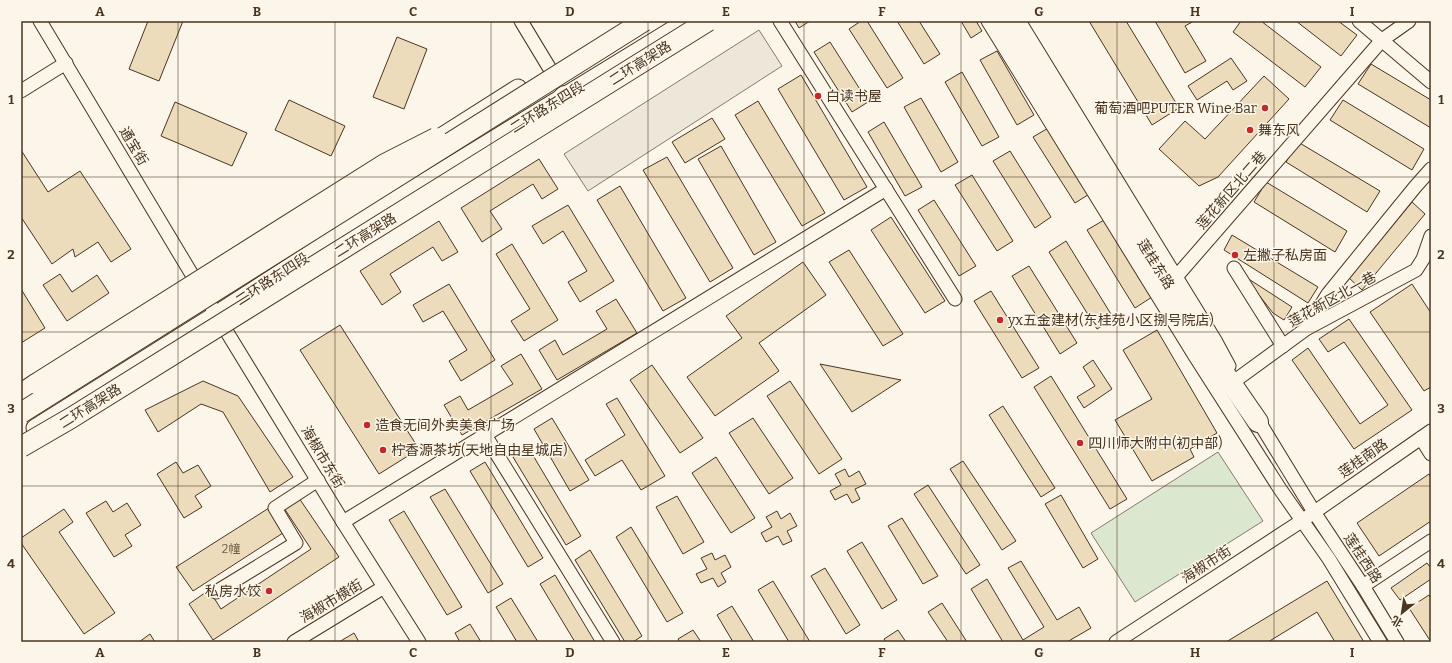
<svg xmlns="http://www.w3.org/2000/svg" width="1452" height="663" font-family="Bitter,'Noto Sans SC',serif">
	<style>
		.green { fill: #dce7d0; stroke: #887966 }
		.parking { fill: #ede7d9; stroke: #887966 }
		.building { fill: #ecdcbc; stroke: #4a3520 }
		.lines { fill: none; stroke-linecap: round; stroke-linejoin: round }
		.minor-casing { stroke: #4a3520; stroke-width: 15 }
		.major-casing { stroke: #4a3520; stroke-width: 19 }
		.highway-casing { stroke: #4a3520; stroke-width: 22 }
		.minor { stroke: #fbf6e9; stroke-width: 13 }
		.major { stroke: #fbf6e9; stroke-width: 17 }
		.highway { stroke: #fbf6e9; stroke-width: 20 }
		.highway-bridge-casing { stroke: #4a3520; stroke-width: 22; stroke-linecap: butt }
		.highway-bridge { stroke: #fbf6e9; stroke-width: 20 }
		.grid { fill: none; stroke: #4a3520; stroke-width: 1; stroke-opacity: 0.55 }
		.poi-dot { fill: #c62828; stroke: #fbf6e9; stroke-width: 1.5 }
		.labels { text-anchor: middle; stroke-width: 3; stroke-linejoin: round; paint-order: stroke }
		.number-label { font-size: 12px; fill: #725f47 }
		.street-label { font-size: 14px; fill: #4a3520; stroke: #fbf6e9 }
		.poi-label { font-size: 14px; fill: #4a3520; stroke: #fbf6e9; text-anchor: start }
		.neatline { fill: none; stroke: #4a3520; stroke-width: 1.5 }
		.grid-label { font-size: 13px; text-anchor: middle; font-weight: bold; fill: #4a3520 }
	</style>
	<rect width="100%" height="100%" fill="#fbf6e9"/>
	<path class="green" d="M1218 452 1263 521 1135 602 1091 533Z"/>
	<path class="parking" d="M759 30 782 66 588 191 564 154Z"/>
	<g class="building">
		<path d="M148 21H183L159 81 129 69Z"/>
		<path d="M795 21H810L799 28Z"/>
		<path d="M861 21H867L903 78 887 88 849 29Z"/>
		<path d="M897 21H919L940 54 924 64Z"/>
		<path d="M961 21H976L982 31 971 38Z"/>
		<path d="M1089 21H1126L1179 108 1152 125Z"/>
		<path d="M1155 21H1194L1185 26 1206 61 1185 73Z"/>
		<path d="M1241 21H1261L1321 67 1305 87 1233 32Z"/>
		<path d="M1296 21H1338L1357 35 1341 56Z"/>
		<path d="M397 37 427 49 404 109 373 97Z"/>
		<path d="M830 42 868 102 852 112 814 52Z"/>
		<path d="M997 51 1034 115 1017 125 980 60Z"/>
		<path d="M1231 58 1247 81 1233 90 1227 81 1197 100 1188 86Z"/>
		<path d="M1371 64 1431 100V128L1358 84Z"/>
		<path d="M962 72 999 137 982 146 945 82Z"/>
		<path d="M801 75 867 187 844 200 778 89Z"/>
		<path d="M1264 76 1289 99 1218 177 1199 186 1159 149 1185 121 1205 139Z"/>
		<path d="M921 98 958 162 941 172 904 107Z"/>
		<path d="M289 100 345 126 331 156 275 130Z"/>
		<path d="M1343 100 1424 149 1412 170 1330 120Z"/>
		<path d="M758 101 825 213 802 226 735 115Z"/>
		<path d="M175 102 247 133 232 166 161 136Z"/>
		<path d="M712 118 725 139 685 163 672 142Z"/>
		<path d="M884 122 922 187 905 196 868 132Z"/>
		<path d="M1050 127 1091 193 1075 203 1033 137Z"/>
		<path d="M1298 142 1380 191 1367 212 1286 162Z"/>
		<path d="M721 146 776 242 754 255 698 159Z"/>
		<path d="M21 150 48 192 80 171 131 249 111 262 98 242 75 257 73 249 52 264 21 217Z"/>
		<path d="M1010 151 1051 217 1035 228 993 161Z"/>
		<path d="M667 157 733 268 710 282 643 170Z"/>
		<path d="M539 159 558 189 542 199 533 184 490 211 502 229 482 242 461 208Z"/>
		<path d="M972 175 1013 241 997 251 955 185Z"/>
		<path d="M1266 182 1347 231 1335 252 1254 202Z"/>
		<path d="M620 186 686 298 663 311 597 200Z"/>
		<path d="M934 200 976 266 959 276 918 210Z"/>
		<path d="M1412 202 1425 214 1362 290 1349 278Z"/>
		<path d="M568 205 614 281 580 302 568 282 587 271 563 231 543 244 532 226Z"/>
		<path d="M891 217 945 301 925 313 871 230Z"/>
		<path d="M1104 220 1152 297 1135 308 1087 230Z"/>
		<path d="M439 221 458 252 442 261 433 247 390 274 401 292 382 305 360 271Z"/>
		<path d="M1232 235 1318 287 1308 303 1224 250Z"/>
		<path d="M1066 241 1114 319 1097 329 1049 252Z"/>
		<path d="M512 244 558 320 524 341 511 321 530 309 496 254Z"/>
		<path d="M849 250 903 334 883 346 829 262Z"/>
		<path d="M803 262 826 295 759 343 779 371 715 416 687 377 742 338 726 316Z"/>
		<path d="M1029 266 1077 343 1060 354 1012 276Z"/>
		<path d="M60 274 72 292 97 275 109 293 67 321 43 285Z"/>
		<path d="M1244 276 1292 307 1284 320 1273 313Z"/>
		<path d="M449 284 495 360 461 381 449 361 467 350 443 311 423 322 413 305Z"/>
		<path d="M1412 284 1431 313V387L1424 391 1370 312Z"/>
		<path d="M21 289 45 328 21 343Z"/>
		<path d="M991 291 1039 368 1022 378 974 301Z"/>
		<path d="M616 299 637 333 557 380 539 350 555 340 563 355 607 329 596 311Z"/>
		<path d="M1349 319 1412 410 1354 449 1292 360 1308 348 1360 424 1388 405 1344 342 1328 352 1319 339Z"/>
		<path d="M340 325 419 449 379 474 300 350Z"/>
		<path d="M1157 330 1217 433 1190 449 1194 457 1152 481 1115 420 1152 399 1123 350Z"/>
		<path d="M521 354 542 389 462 435 444 405 460 396 468 410 513 384 501 366Z"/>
		<path d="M1093 360 1112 389 1084 408 1077 397 1095 386 1083 367Z"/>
		<path d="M820 364 901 380 852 412Z"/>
		<path d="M652 365 703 438 680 453 630 380Z"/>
		<path d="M1051 376 1127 499 1110 509 1034 387Z"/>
		<path d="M203 381 238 396 293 477 270 492 223 412 201 404 158 432 145 410Z"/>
		<path d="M790 381 842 459 819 474 767 396Z"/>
		<path d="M617 398 665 476 641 490 622 460 595 476 585 460 625 435 606 404Z"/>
		<path d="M1003 406 1055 488 1041 497 989 415Z"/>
		<path d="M552 418 589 480 570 491 534 429Z"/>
		<path d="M753 418 793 478 769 494 729 433Z"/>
		<path d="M528 447 581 536 566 545 513 457Z"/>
		<path d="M716 457 755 518 731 533 692 473Z"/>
		<path d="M963 461 1016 541 1002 550 950 469Z"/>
		<path d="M176 462 183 473 198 465 211 486 195 496 202 507 184 518 157 474Z"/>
		<path d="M485 462 543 558 528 567 470 471Z"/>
		<path d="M845 469 849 477 859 471 866 484 855 489 860 499 852 503 847 494 835 500 830 491 841 485 835 474Z"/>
		<path d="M1429 474 1431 478V521L1379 556 1357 523Z"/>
		<path d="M928 485 980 565 966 574 914 494Z"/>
		<path d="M445 489 503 584 488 593 430 497Z"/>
		<path d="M1061 495 1098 559 1083 568 1045 504Z"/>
		<path d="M677 496 704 542 683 554 656 507Z"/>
		<path d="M299 498 339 557 213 640 189 604 209 590 221 609 311 549 284 508Z"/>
		<path d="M106 501 113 512 127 503 141 525 125 535 132 546 114 557 86 513Z"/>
		<path d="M269 508 286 531 193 591 176 567Z"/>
		<path d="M64 509 73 522 59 532 115 613 84 634 21 543V538Z"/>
		<path d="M404 511 462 607 447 615 389 520Z"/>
		<path d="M777 511 781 519 790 513 797 526 787 531 792 541 783 545 778 536 766 542 761 533 772 527 766 517Z"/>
		<path d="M902 518 938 576 923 584 888 526Z"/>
		<path d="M631 527 683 613 667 622 616 537Z"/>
		<path d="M862 542 897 600 882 609 847 551Z"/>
		<path d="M590 550 642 636 633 642H625L575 560Z"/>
		<path d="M712 553 715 560 725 555 731 567 721 573 726 582 718 587 713 578 701 583 696 574 707 569 701 558Z"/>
		<path d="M1021 561 1057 620 1079 607 1091 628 1067 642H1003L971 589 987 579 1023 640 1044 627 1008 568Z"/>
		<path d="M1427 563 1431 568V579L1400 600 1391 588Z"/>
		<path d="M825 568 860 625 846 634 811 576Z"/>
		<path d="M555 575 595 642H575L540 584Z"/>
		<path d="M773 581 810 642H789L758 590Z"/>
		<path d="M1327 581 1364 642H1335L1317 612 1268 642H1226Z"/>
		<path d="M1429 595 1431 598V642L1409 608Z"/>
		<path d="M511 598 538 642H517L496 607Z"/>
		<path d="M942 603 967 642H948L928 612Z"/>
		<path d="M732 606 754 642H733L717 615Z"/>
		<path d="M470 624 481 642H460L455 633Z"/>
		<path d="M693 630 701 642H680L678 639Z"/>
		<path d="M898 630 906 642H886L884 639Z"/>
		<path d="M354 633 359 642H339Z"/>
		<path d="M150 634 155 642H139Z"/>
	</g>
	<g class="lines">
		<g class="minor-casing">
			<g id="minor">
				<path d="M40 21 200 288 343 522 419 642"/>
				<path d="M521 21 550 69"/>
				<path d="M780 21 955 299"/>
				<path d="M988 21 1195 356 1280 489 1329 559 1380 642"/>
				<path d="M1019 21 1216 342 1229 366"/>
				<path d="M1359 21 1431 82"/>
				<path d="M21 91 66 63"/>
				<path d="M1234 268 1283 346"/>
				<path d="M1176 277 1382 40 1409 21"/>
				<path d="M1307 328 1328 294 1415 187 1431 169"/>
				<path d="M1236 380 1306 329 1416 270 1423 259 1431 236"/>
				<path d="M1255 415 1314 512 1363 586 1397 642"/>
				<path d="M485 435 613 642"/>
				<path d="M1421 438 1431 454"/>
				<path d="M343 522 886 189"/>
				<path d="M1363 586 1431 541"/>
				<path d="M216 592 296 543 275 508 318 480"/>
				<path d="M294 642 384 587"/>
				<path d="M1116 642 1303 520 1431 431"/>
			</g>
		</g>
		<g class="major-casing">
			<g id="major">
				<path d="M425 147 518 88"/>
				<path d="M35 428 217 314 364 219 687 21"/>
			</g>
		</g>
		<g class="highway-casing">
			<g id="highway">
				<path d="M1000 21 1209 351 1258 422"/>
				<path d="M540 122 565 96"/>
				<path d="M21 394 36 384"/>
			</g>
		</g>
		<use href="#minor" class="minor"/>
		<use href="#major" class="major"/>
		<use href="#highway" class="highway"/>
		<g class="highway-bridge-casing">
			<g id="highway-bridge">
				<path d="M36 384 385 164 436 138"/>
				<path d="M21 413 644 21"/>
				<path d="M21 447 71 418 708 21"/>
			</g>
		</g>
		<use href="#highway-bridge" class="highway-bridge"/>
	</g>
	<path class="grid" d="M178 21V642M335 21V642M491 21V642M648 21V642M804 21V642M961 21V642M1117 21V642M1274 21V642M21 177H1431M21 332H1431M21 486H1431"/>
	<g class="poi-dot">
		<circle cx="818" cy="96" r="4"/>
		<circle cx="1265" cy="108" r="4"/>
		<circle cx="1250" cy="130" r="4"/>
		<circle cx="1235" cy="255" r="4"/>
		<circle cx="1000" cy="320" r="4"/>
		<circle cx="367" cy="425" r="4"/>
		<circle cx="1080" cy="443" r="4"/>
		<circle cx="383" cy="450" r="4"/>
		<circle cx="269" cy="591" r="4"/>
	</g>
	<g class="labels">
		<g class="number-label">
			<text x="231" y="553">2幢</text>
		</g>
		<g class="street-label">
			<text transform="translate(640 63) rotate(-32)" y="5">二环高架路</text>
			<text transform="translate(547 107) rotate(-32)" y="5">二环路东四段</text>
			<text transform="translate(134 146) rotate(59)" y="5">通宝街</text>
			<text transform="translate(1231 190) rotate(-49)" y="5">莲花新区北二巷</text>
			<text transform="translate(365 235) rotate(-32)" y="5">二环高架路</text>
			<text transform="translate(1156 264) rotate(58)" y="5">莲桂东路</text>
			<text transform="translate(272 279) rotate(-33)" y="5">二环路东四段</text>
			<text transform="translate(1332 299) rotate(-29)" y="5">莲花新区北一巷</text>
			<text transform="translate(90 406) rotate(-32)" y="5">二环高架路</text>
			<text transform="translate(323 457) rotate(59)" y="5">海椒市东街</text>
			<text transform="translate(1363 458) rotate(-35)" y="5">莲桂南路</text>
			<text transform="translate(1363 558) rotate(57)" y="5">莲桂西路</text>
			<text transform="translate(1206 564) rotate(-33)" y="5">海椒市街</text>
			<text transform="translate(331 601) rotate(-31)" y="5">海椒市横街</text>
		</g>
		<g class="poi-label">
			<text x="826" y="101">白读书屋</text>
			<text x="1257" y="113" text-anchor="end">葡萄酒吧PUTER Wine Bar</text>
			<text x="1258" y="135">舞东风</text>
			<text x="1243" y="260">左撇子私房面</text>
			<text x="1008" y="325">yx五金建材(东桂苑小区捌号院店)</text>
			<text x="375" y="430">造食无间外卖美食广场</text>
			<text x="1088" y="448">四川师大附中(初中部)</text>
			<text x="391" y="455">柠香源茶坊(天地自由星城店)</text>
			<text x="261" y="596" text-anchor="end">私房水饺</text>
		</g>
	</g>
	<rect width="1452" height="663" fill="none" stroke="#fbf6e9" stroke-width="44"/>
	<g transform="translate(1402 613) rotate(210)" stroke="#fbf6e9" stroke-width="3" paint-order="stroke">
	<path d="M0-3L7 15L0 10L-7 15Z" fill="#4a3520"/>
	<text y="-6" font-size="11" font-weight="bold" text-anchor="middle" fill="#4a3520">北</text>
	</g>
	<rect x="22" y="22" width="1408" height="619" class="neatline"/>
	<g class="grid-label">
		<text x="100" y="16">A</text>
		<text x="257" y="16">B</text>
		<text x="413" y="16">C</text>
		<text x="570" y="16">D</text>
		<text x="726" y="16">E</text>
		<text x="882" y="16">F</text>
		<text x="1039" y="16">G</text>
		<text x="1195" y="16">H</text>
		<text x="1352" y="16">I</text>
		<text x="11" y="104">1</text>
		<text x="1441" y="104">1</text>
		<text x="11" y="259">2</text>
		<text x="1441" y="259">2</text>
		<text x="11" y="413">3</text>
		<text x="1441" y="413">3</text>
		<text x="11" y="568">4</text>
		<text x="1441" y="568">4</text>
		<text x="100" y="657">A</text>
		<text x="257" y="657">B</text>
		<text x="413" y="657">C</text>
		<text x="570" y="657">D</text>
		<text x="726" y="657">E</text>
		<text x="882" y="657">F</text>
		<text x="1039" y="657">G</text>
		<text x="1195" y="657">H</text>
		<text x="1352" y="657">I</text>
	</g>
</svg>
